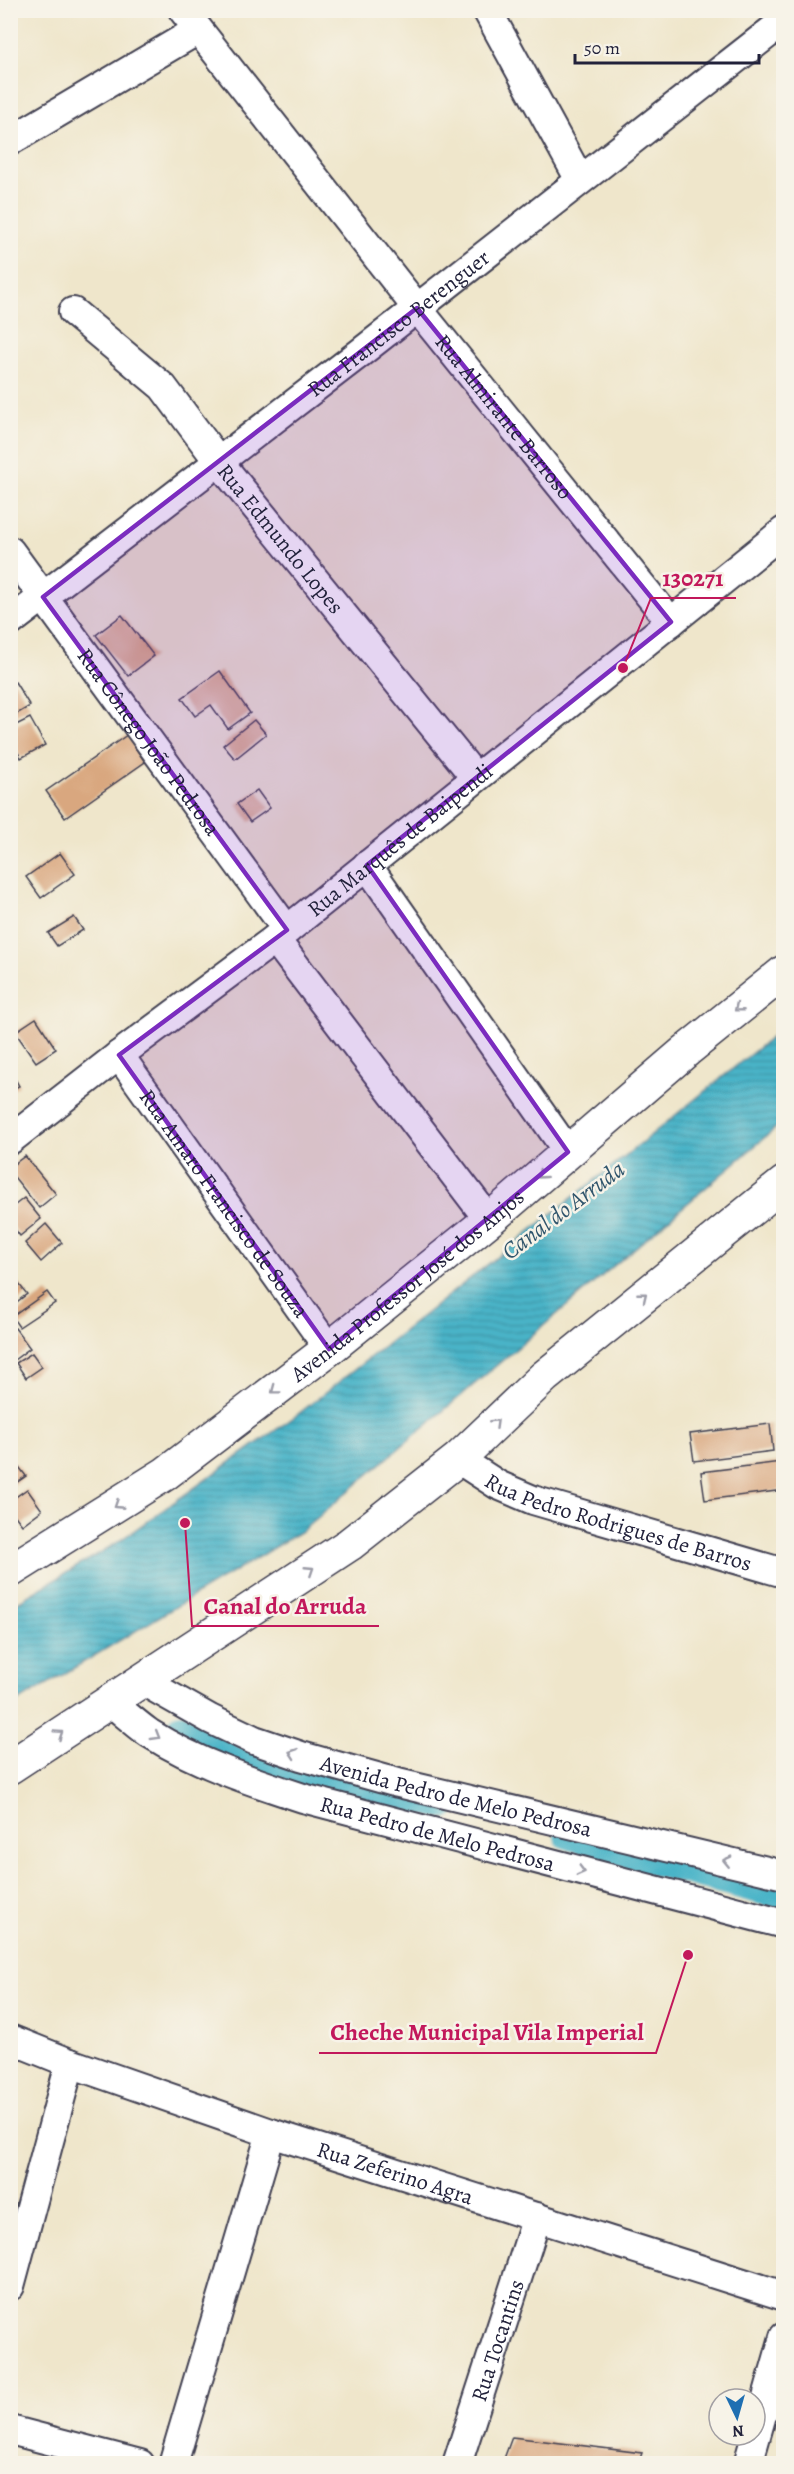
<svg xmlns="http://www.w3.org/2000/svg" width="794" height="2474" font-family="Alegreya,serif">
	<style>
		.water { fill: url(#water-rules); stroke: #366b82; stroke-width: 1.5 }
		.lines { fill: none; stroke-linecap: round; stroke-linejoin: round }
		.canal { stroke: #4ab4c8; stroke-width: 26 }
		.building { fill: #d9a77f }
		.minor-casing { stroke: #413f51; stroke-width: 32 }
		.major-casing { stroke: #413f51; stroke-width: 36 }
		.minor { stroke: #fff; stroke-width: 28 }
		.major { stroke: #fff; stroke-width: 33 }
		.oneway { stroke: #9c9ca7 }
		.marked { fill: #7b2cbf; fill-opacity: 0.2; stroke: #7b2cbf; stroke-width: 4.5; stroke-linejoin: round }
		.labels { text-anchor: middle; stroke-width: 5; stroke-linejoin: round; paint-order: stroke }
		.street-label { font-size: 22px; fill: #22223b; stroke: #f7f3e8 }
		.water-label { font-size: 24px; font-style: italic; fill: #30556c; stroke: #f7f3e8 }
		.leader { fill: none; stroke: #c2185b; stroke-width: 2 }
		.callout-dot { fill: #c2185b; stroke: #f7f3e8; stroke-width: 2 }
		.callout-label { font-size: 24px; text-anchor: middle; font-weight: bold; fill: #c2185b; stroke: #f7f3e8; stroke-width: 5; stroke-linejoin: round; paint-order: stroke }
	</style>
	<defs>
		<pattern id="water-rules" width="6" height="5" patternUnits="userSpaceOnUse" patternTransform="scale(1.5)"><rect width="6" height="5" fill="#4ab4c8"/><path d="M0 2.5h6" fill="none" stroke="#3d92a4"/></pattern>
	</defs>
	<rect width="100%" height="100%" fill="#f7f3e8"/>
	<filter id="ink" filterUnits="userSpaceOnUse"><feTurbulence type="fractalNoise" baseFrequency=".0167" numOctaves="2"/><feDisplacementMap in="SourceGraphic" scale="12" xChannelSelector="R" yChannelSelector="G"/><feConvolveMatrix kernelMatrix="1 2 1 2 8 2 1 2 1" color-interpolation-filters="sRGB"/></filter>
	<filter id="wash" filterUnits="userSpaceOnUse"><feTurbulence type="fractalNoise" baseFrequency=".008" numOctaves="4" result="noise"/><feDisplacementMap in="SourceGraphic" scale="24" xChannelSelector="R" yChannelSelector="G"/><feGaussianBlur stdDeviation="1.35" result="paint"/><feColorMatrix in="noise" values="0 0 0 0 0 0 0 0 0 0 0 0 0 0 0 0 0 1.4 0 .05"/><feComposite in="paint" operator="in"/></filter>
	<g filter="url(#wash)">
		<rect width="100%" height="100%" fill="#efe6cb"/>
		<path class="water" d="M783 1028V1122L303 1530 11 1706V1606L115 1544 297 1415 620 1160Z"/>
		<g class="lines">
			<g class="canal">
				<path d="M181 1726 233 1758 277 1771 350 1783 387 1797 444 1806"/>
				<path d="M567 1836 630 1857 784 1898"/>
			</g>
		</g>
		<g id="blocks">
			<g class="building">
				<path d="M122 615 154 656 128 676 96 635Z"/>
				<path d="M220 671 250 713 228 729 211 705 195 716 182 698Z"/>
				<path d="M15 682 30 706 10 718V685Z"/>
				<path d="M30 718 45 745 21 758 10 739V728Z"/>
				<path d="M254 720 266 734 235 759 223 745Z"/>
				<path d="M127 735 145 762 65 818 46 791Z"/>
				<path d="M257 790 270 808 250 822 237 804Z"/>
				<path d="M60 853 75 874 41 898 26 877Z"/>
				<path d="M74 917 83 930 57 946 48 933Z"/>
				<path d="M36 1018 56 1049 36 1062 15 1032Z"/>
				<path d="M10 1070 19 1086 10 1090Z"/>
				<path d="M25 1156 56 1194 39 1208 10 1172V1167Z"/>
				<path d="M24 1198 41 1219 20 1236 10 1223V1209Z"/>
				<path d="M46 1224 62 1243 41 1262 25 1243Z"/>
				<path d="M14 1278 27 1294 10 1307V1280Z"/>
				<path d="M47 1292 55 1303 19 1327 12 1317Z"/>
				<path d="M15 1328 30 1348 14 1360 10 1355V1331Z"/>
				<path d="M32 1353 42 1367 26 1378 16 1363Z"/>
				<path d="M770 1424 773 1451 694 1461 690 1434Z"/>
				<path d="M781 1462 784 1490 705 1500 701 1472Z"/>
				<path d="M16 1463 26 1476 10 1487V1466Z"/>
				<path d="M27 1489 42 1510 22 1525 10 1509V1501Z"/>
				<path d="M512 2437 642 2453 638 2464H502Z"/>
			</g>
		</g>
	</g>
	<g filter="url(#ink)">
		<use href="#blocks" fill-opacity="0" stroke="#413f51" stroke-width="1.5"/>
		<g class="lines">
			<g class="minor-casing">
				<g id="minor">
					<path id="s1" d="M183 10 417 308 671 622"/>
					<path d="M487 10 580 180"/>
					<path d="M10 141 198 30"/>
					<path id="s2" d="M73 312 163 387 219 462 475 777"/>
					<path id="s3" d="M10 551 287 930"/>
					<path id="s4" d="M10 622 360 353 784 21"/>
					<path d="M367 865 568 1152"/>
					<path d="M275 939 489 1220"/>
					<path id="s5" d="M119 1055 329 1349"/>
					<path id="s6" d="M10 1140 119 1055 287 930 784 531"/>
					<path id="s7" d="M458 1459 498 1485 533 1500 784 1573"/>
					<path id="s8" d="M141 1680 210 1719 254 1740 301 1756 398 1783 784 1875"/>
					<path id="s9" d="M109 1701C122 1711 135 1723 149 1733 196 1763 251 1781 303 1798L784 1924"/>
					<path id="s10" d="M10 2039 70 2063 271 2133 784 2296"/>
					<path d="M10 2286 70 2063"/>
					<path d="M10 2430 140 2464"/>
					<path d="M173 2464 271 2133"/>
					<path id="s11" d="M457 2464 537 2217"/>
					<path d="M748 2464 784 2337"/>
				</g>
			</g>
			<g class="major-casing">
				<g id="major">
					<path id="s12" d="M10 1571 165 1474 329 1349 489 1220 687 1050 784 972"/>
					<path d="M10 1767 350 1544 458 1459 544 1377 784 1183"/>
				</g>
			</g>
			<use href="#minor" class="minor"/>
			<use href="#major" class="major"/>
		</g>
		<defs><path id="oneway-chevron" d="M-2-3.5L2.5 0L-2 3.5" fill="none" stroke-width="1.6" stroke-linecap="round" stroke-linejoin="round" transform="scale(1.5)"/></defs>
		<g class="oneway">
			<use href="#oneway-chevron" transform="translate(738 1008) rotate(141)"/>
			<use href="#oneway-chevron" transform="translate(541 1175) rotate(139)"/>
			<use href="#oneway-chevron" transform="translate(643 1296) rotate(-39)"/>
			<use href="#oneway-chevron" transform="translate(275 1390) rotate(143)"/>
			<use href="#oneway-chevron" transform="translate(495 1423) rotate(-44)"/>
			<use href="#oneway-chevron" transform="translate(118 1505) rotate(147)"/>
			<use href="#oneway-chevron" transform="translate(310 1570) rotate(-33)"/>
			<use href="#oneway-chevron" transform="translate(59 1734) rotate(-34)"/>
			<use href="#oneway-chevron" transform="translate(156 1736) rotate(31)"/>
			<use href="#oneway-chevron" transform="translate(293 1753) rotate(-161)"/>
			<use href="#oneway-chevron" transform="translate(727 1861) rotate(-167)"/>
			<use href="#oneway-chevron" transform="translate(581 1871) rotate(15)"/>
		</g>
	</g>
	<path class="marked" d="M417 308 671 622 367 865 568 1152 329 1349 119 1055 287 930 43 597Z"/>
	<g class="labels">
		<g class="street-label">
			<text dy="8" stroke="none"><textPath href="#s4" startOffset="490">Rua Francisco Berenguer</textPath></text>
			<text dy="8" stroke="none"><textPath href="#s1" startOffset="518">Rua Almirante Barroso</textPath></text>
			<text dy="8" stroke="none"><textPath href="#s2" startOffset="309">Rua Edmundo Lopes</textPath></text>
			<text dy="8" stroke="none"><textPath href="#s3" startOffset="236">Rua Cônego João Pedrosa</textPath></text>
			<text dy="8" stroke="none"><textPath href="#s6" startOffset="492">Rua Marquês de Baipendi</textPath></text>
			<text dy="8" stroke="none"><textPath href="#s5" startOffset="182">Rua Amaro Francisco de Souza</textPath></text>
			<text dy="8" stroke="none"><textPath href="#s12" startOffset="490">Avenida Professor José dos Anjos</textPath></text>
			<text dy="8" stroke="none"><textPath href="#s7" startOffset="174">Rua Pedro Rodrigues de Barros</textPath></text>
			<text dy="8" stroke="none"><textPath href="#s8" startOffset="338">Avenida Pedro de Melo Pedrosa</textPath></text>
			<text dy="8" stroke="none"><textPath href="#s9" startOffset="358">Rua Pedro de Melo Pedrosa</textPath></text>
			<text dy="8" stroke="none"><textPath href="#s10" startOffset="408">Rua Zeferino Agra</textPath></text>
			<text dy="8" stroke="none"><textPath href="#s11" startOffset="130">Rua Tocantins</textPath></text>
		</g>
		<g class="water-label">
			<text transform="translate(563 1210) rotate(-37)" y="8">Canal do Arruda</text>
		</g>
	</g>
	<path class="leader" d="M623 668L651 598H736M185 1523L192 1626H379M688 1955L656 2053H319"/>
	<g class="callout-dot">
		<circle cx="623" cy="668" r="6"/>
		<circle cx="185" cy="1523" r="6"/>
		<circle cx="688" cy="1955" r="6"/>
	</g>
	<g class="callout-label">
		<text x="693" y="586">130271</text>
		<text x="285" y="1614">Canal do Arruda</text>
		<text x="487" y="2040">Cheche Municipal Vila Imperial</text>
	</g>
	<rect width="794" height="2474" fill="none" stroke="#f7f3e8" stroke-width="36"/>
	<g transform="translate(737 2417) rotate(175)"><circle r="28" fill="#f7f3e8" stroke="#a29fa3" stroke-width="1.5"/>
	<path d="M0-4.5L10 22L0 15L-10 22Z" fill="#1f6fb2"/>
	<text y="-9" font-size="16" font-weight="bold" text-anchor="middle" fill="#22223b">N</text>
	</g>
	<path d="M575 54v9h184v-9" fill="none" stroke="#22223b" stroke-width="3"/>
	<text x="584" y="54" font-size="18" fill="#22223b" stroke="#f7f3e8" stroke-width="4.5" paint-order="stroke">50 m</text>
</svg>
